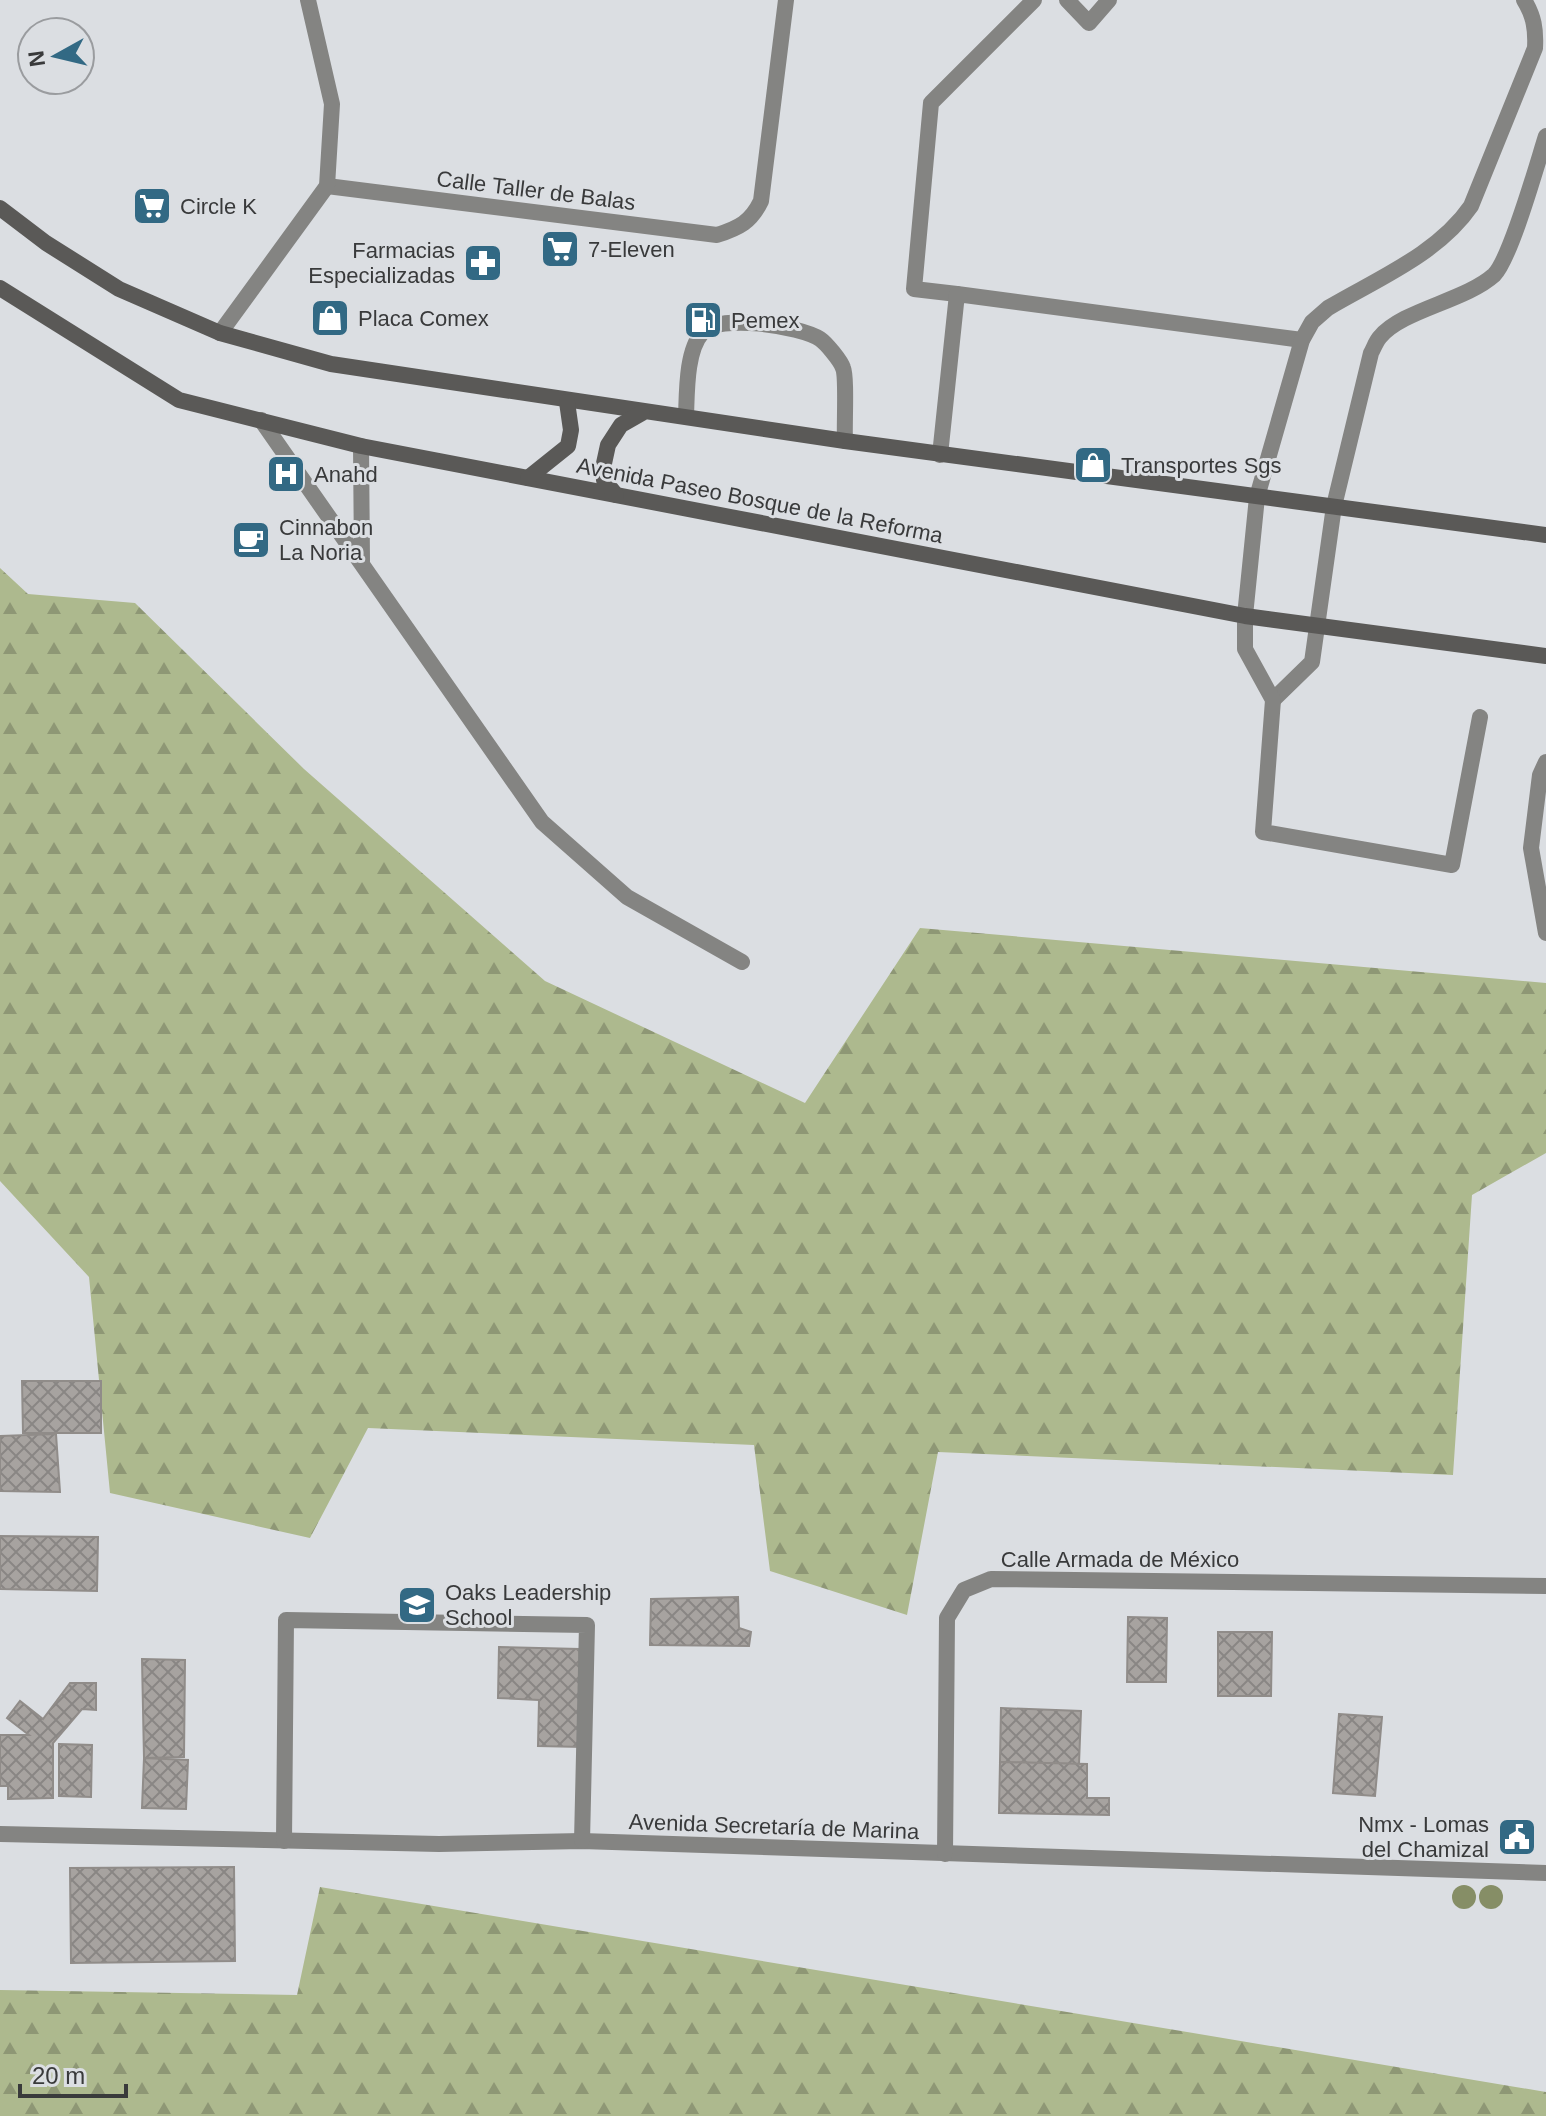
<svg xmlns="http://www.w3.org/2000/svg" width="1546" height="2116" font-family="Arial,sans-serif">
	<style>
		.forest { fill: url(#forest-firs) }
		.building { fill: url(#building-cross-hatch); stroke: #908c89; stroke-width: 2 }
		.lines { fill: none; stroke-linecap: round; stroke-linejoin: round }
		.lane { stroke: #848482; stroke-width: 16 }
		.street { stroke: #848482; stroke-width: 16 }
		.secondary { stroke: #5a5957; stroke-width: 16 }
		.tree { fill: #868e66 }
		.labels { text-anchor: middle; stroke-width: 6; stroke-linejoin: round; paint-order: stroke }
		.street-label { font-size: 22px; fill: #393a3b; stroke: #dbdee2 }
		.poi-label { font-size: 22px; fill: #393a3b; stroke: #dbdee2; text-anchor: start }
	</style>
	<defs>
		<pattern id="forest-firs" width="22" height="20" patternUnits="userSpaceOnUse" patternTransform="scale(2)"><rect width="22" height="20" fill="#adb98e"/><path d="M5 1l3.5 6h-7zM16 11l3.5 6h-7z" fill="#8e9775"/></pattern>
		<pattern id="building-cross-hatch" width="8" height="8" patternUnits="userSpaceOnUse" patternTransform="scale(2)"><rect width="8" height="8" fill="#a7a3a0"/><path d="M0 0l8 8M0 8l8-8" fill="none" stroke="#898684"/></pattern>
	</defs>
	<rect width="100%" height="100%" fill="#dbdee2"/>
	<g class="forest">
		<path d="M0 568 28 594 135 603 304 769 545 981 805 1103 920 928 1546 983V1153L1472 1195 1453 1475 938 1452 907 1615 770 1571 754 1445 368 1428 310 1538 110 1493 89 1277 0 1181Z"/>
		<path d="M320 1887 1546 2092V2116H0V1990L297 1995Z"/>
	</g>
	<g class="building">
		<path d="M22 1381H101V1433H23Z"/>
		<path d="M56 1434 60 1492 0 1491V1436Z"/>
		<path d="M0 1536 98 1537 97 1591 0 1589Z"/>
		<path d="M738 1597 739 1628 751 1632 749 1646 650 1645 651 1599Z"/>
		<path d="M1128 1617 1167 1618 1166 1682H1127Z"/>
		<path d="M1218 1632H1272L1271 1696H1218Z"/>
		<path d="M499 1647 579 1649 583 1747 538 1746 539 1700 498 1698Z"/>
		<path d="M142 1659 185 1660 184 1757 144 1758Z"/>
		<path d="M70 1683H96V1710L82 1709 53 1743V1798L8 1799V1786H0V1735H29L7 1718 20 1701 43 1719Z"/>
		<path d="M1001 1708 1081 1711 1079 1764 1000 1762Z"/>
		<path d="M1339 1714 1382 1717 1375 1796 1333 1793Z"/>
		<path d="M59 1744 92 1745 91 1797 59 1796Z"/>
		<path d="M144 1758 188 1760 186 1809 142 1808Z"/>
		<path d="M1000 1762 1087 1764V1798H1109V1815L999 1813Z"/>
		<path d="M234 1867 235 1961 71 1963 70 1868Z"/>
	</g>
	<g class="lines">
		<g class="lane">
			<path d="M1067 0 1089 23 1109 0"/>
			<path d="M957 294 914 289 931 103 1034 0"/>
			<path d="M686 416C687 393 686 351 702 333 718 313 800 326 820 339 826 343 841 361 843 368 847 377 844 428 845 441"/>
			<path d="M940 455 957 294 1302 340"/>
			<path d="M1273 700 1312 662 1334 506 1371 353C1374 348 1376 341 1380 337 1402 310 1465 301 1494 275 1511 258 1537 164 1546 136"/>
			<path d="M1480 717 1452 865 1263 832 1273 700 1245 649V616L1257 497 1302 340 1312 322 1328 308C1377 279 1438 254 1471 206L1535 48C1536 30 1534 16 1524 0"/>
			<path d="M1546 762 1540 775 1531 848 1546 933"/>
		</g>
		<g class="street">
			<path d="M327 186 717 235C739 228 751 222 761 201L786 0"/>
			<path d="M220 333 327 186 332 104 308 0"/>
			<path d="M261 420 542 822 627 897 742 962"/>
			<path d="M361 446 362 561"/>
			<path d="M0 1834 439 1844 582 1841 1546 1873"/>
			<path d="M284 1841 286 1620 587 1625 582 1841"/>
			<path d="M945 1854 947 1618 964 1590 991 1579 1546 1586"/>
		</g>
		<g class="secondary">
			<path d="M0 208 46 243 119 289 220 333 331 364 845 441 1546 535"/>
			<path d="M0 288 179 400 361 446 1245 616 1546 656"/>
			<path d="M528 478 568 446 571 430 567 402"/>
			<path d="M616 495 604 480 603 468 608 445 621 425 642 413"/>
		</g>
	</g>
	<g class="tree">
		<circle cx="1464" cy="1897" r="12"/>
		<circle cx="1491" cy="1897" r="12"/>
	</g>
	<defs>
		<g id="supermarket-square" transform="scale(2)"><rect x="-9" y="-9" width="18" height="18" rx="4" fill="#326984" stroke="#dbdee2"/><path d="M-6-5.5h2.5l.6 2H6L4.5 2H-2.5L-4.4-4H-6ZM-1.5 3.2a1.3 1.3 0 1 0 .1 0ZM3 3.2a1.3 1.3 0 1 0 .1 0Z" fill="#fff"/></g>
		<g id="pharmacy-square" transform="scale(2)"><rect x="-9" y="-9" width="18" height="18" rx="4" fill="#326984" stroke="#dbdee2"/><path d="M-2-6h4v4h4v4h-4v4h-4v-4h-4v-4h4Z" fill="#fff"/></g>
		<g id="shop-square" transform="scale(2)"><rect x="-9" y="-9" width="18" height="18" rx="4" fill="#326984" stroke="#dbdee2"/><path d="M-5-2.5h2.3a2.7 3.5 0 0 1 5.4 0H5L5.5 6h-11ZM-1.5-2.5h3a1.5 2.3 0 0 0-3 0Z" fill="#fff"/></g>
		<g id="fuel-square" transform="scale(2)"><rect x="-9" y="-9" width="18" height="18" rx="4" fill="#326984" stroke="#dbdee2"/><path d="M-5.5-6h7V0h2V4h1.3V-2.5L3-4.5l.8-.8L6-3V5H2.5V1h-1V6h-7ZM-4.2-4.7v3.2H.2V-4.7Z" fill="#fff"/></g>
		<g id="hospital-square" transform="scale(2)"><rect x="-9" y="-9" width="18" height="18" rx="4" fill="#326984" stroke="#dbdee2"/><path d="M-5-5h3v3.5h4V-5h3V5h-3V1.5h-4V5h-3Z" fill="#fff"/></g>
		<g id="cafe-square" transform="scale(2)"><rect x="-9" y="-9" width="18" height="18" rx="4" fill="#326984" stroke="#dbdee2"/><path d="M-5.5-4.5H6V0H3Q3 3.5 0 3.5H-2.5Q-5.5 3.5-5.5 0ZM3-3.2v2h1.7v-2ZM-6 4.5H4V6H-6Z" fill="#fff"/></g>
		<g id="school-square" transform="scale(2)"><rect x="-9" y="-9" width="18" height="18" rx="4" fill="#326984" stroke="#dbdee2"/><path d="M0-5L7-2L0 1L-7-2ZM-4 1L0 2.5L4 1V4Q0 6-4 4Z" fill="#fff"/></g>
		<g id="civic-square" transform="scale(2)"><rect x="-9" y="-9" width="18" height="18" rx="4" fill="#326984" stroke="#dbdee2"/><path d="M-.6-6.5H3V-4.5H.6V-3L4-1V1h2V6H-6V1h2V-1L-.6-3ZM-1.2 2.5V6h2.4V2.5Z" fill="#fff"/></g>
	</defs>
	<g fill-rule="evenodd">
		<use href="#supermarket-square" x="152" y="206"/>
		<use href="#supermarket-square" x="560" y="249"/>
		<use href="#pharmacy-square" x="483" y="263"/>
		<use href="#shop-square" x="330" y="318"/>
		<use href="#fuel-square" x="703" y="320"/>
		<use href="#shop-square" x="1093" y="465"/>
		<use href="#hospital-square" x="286" y="474"/>
		<use href="#cafe-square" x="251" y="540"/>
		<use href="#school-square" x="417" y="1605"/>
		<use href="#civic-square" x="1517" y="1837"/>
	</g>
	<g class="labels">
		<g class="street-label">
			<text transform="translate(536 190) rotate(7)" y="8">Calle Taller de Balas</text>
			<text transform="translate(760 500) rotate(11)" y="8">Avenida Paseo Bosque de la Reforma</text>
			<text x="1120" y="1567">Calle Armada de México</text>
			<text transform="translate(774 1826) rotate(2)" y="8">Avenida Secretaría de Marina</text>
		</g>
		<g class="poi-label">
			<text x="180" y="214">Circle K</text>
			<text x="588" y="257">7-Eleven</text>
			<text x="455" y="258" text-anchor="end">Farmacias<tspan x="455" dy="25">Especializadas</tspan></text>
			<text x="358" y="326">Placa Comex</text>
			<text x="731" y="328">Pemex</text>
			<text x="1121" y="473">Transportes Sgs</text>
			<text x="314" y="482">Anahd</text>
			<text x="279" y="535">Cinnabon<tspan x="279" dy="25">La Noria</tspan></text>
			<text x="445" y="1600">Oaks Leadership<tspan x="445" dy="25">School</tspan></text>
			<text x="1489" y="1832" text-anchor="end">Nmx - Lomas<tspan x="1489" dy="25">del Chamizal</tspan></text>
		</g>
	</g>
	<g transform="translate(56 56) rotate(262)"><circle r="38" fill="#dbdee2" stroke="#9a9c9f" stroke-width="2"/>
	<path d="M0-6L14 30L0 20L-14 30Z" fill="#326984"/>
	<text y="-12" font-size="22" font-weight="bold" text-anchor="middle" fill="#393a3b">N</text>
	</g>
	<path d="M20 2084v12h106v-12" fill="none" stroke="#393a3b" stroke-width="4"/>
	<text x="32" y="2084" font-size="24" fill="#393a3b" stroke="#dbdee2" stroke-width="6" paint-order="stroke">20 m</text>
</svg>
